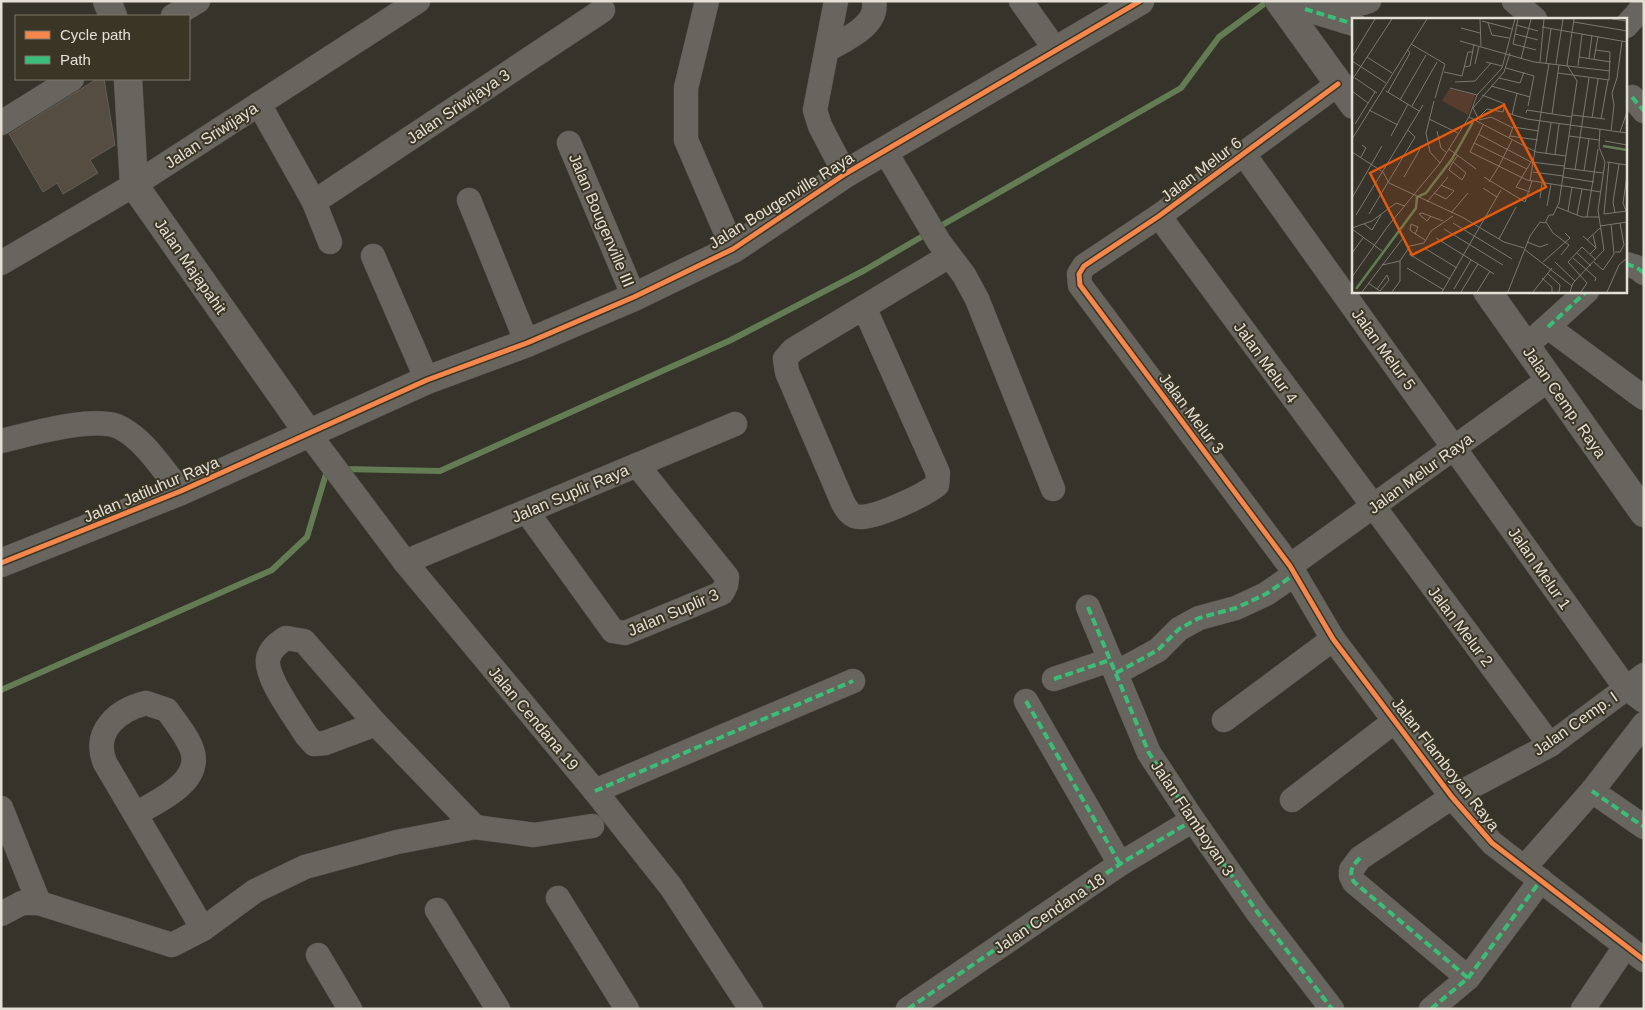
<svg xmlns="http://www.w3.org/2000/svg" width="1645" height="1010" font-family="Helvetica,sans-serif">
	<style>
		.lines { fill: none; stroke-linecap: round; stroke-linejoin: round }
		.stream { stroke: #637c53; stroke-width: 6 }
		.building { fill: #554d42; stroke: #615d57 }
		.minor-casing { stroke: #55524a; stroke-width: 25 }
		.tertiary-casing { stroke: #55524a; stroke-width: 29 }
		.minor { stroke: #68655f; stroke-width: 24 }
		.tertiary { stroke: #68655f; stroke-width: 28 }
		.quiet { stroke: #3abd76; stroke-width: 4; stroke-dasharray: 8 4; stroke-linecap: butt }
		.cycleway-casing { stroke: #3b3525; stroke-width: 8 }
		.cycleway { stroke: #f5874c; stroke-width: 5 }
		.labels { text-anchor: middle; stroke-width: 4; stroke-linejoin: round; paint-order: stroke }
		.street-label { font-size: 16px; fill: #e4e0d6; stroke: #3b3525 }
		.inset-river { fill: none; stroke: #637c53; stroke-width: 2.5 }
		.inset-road { fill: none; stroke: #7c786f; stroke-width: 1 }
		.view { fill: #e8590c; fill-opacity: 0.15; stroke: #e8590c; stroke-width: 2.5 }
		.inset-edge { fill: none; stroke: #e4e0d6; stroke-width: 2.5 }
	</style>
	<rect width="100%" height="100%" fill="#36332a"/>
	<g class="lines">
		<g class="stream">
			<path d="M937 228 1181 88 1219 37 1268 1"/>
			<path d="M343 469 440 471 731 340 865 270 928 233"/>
			<path d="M1 690 272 570 307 537 326 474 332 471"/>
		</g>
	</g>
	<path class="building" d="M97 79H104L115 145 90 160 98 173 63 194 57 183 43 192 9 134Z"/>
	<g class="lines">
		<g class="minor-casing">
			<g id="minor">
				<path d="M707 1 686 88V140L733 249"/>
				<path d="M836 1 815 110 820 126 845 174"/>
				<path d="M1021 1 1055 49"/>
				<path d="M1336 1 1363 3 1369 1"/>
				<path d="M1514 1 1535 19"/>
				<path d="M1305 9 1354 24"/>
				<path d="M173 16 198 1"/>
				<path d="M1626 26 1644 6"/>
				<path d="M827 50C844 40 879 26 874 1"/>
				<path d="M1338 84 1159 216 1084 266 1079 274 1080 285 1290 566 1333 639 1452 797 1492 843 1644 960"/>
				<path d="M1632 97 1644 111"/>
				<path d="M259 104 314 202 330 242"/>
				<path d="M1 123 72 79"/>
				<path d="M569 143 634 297"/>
				<path d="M885 151 939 242 964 275 977 299 1053 489"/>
				<path d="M1243 153 1625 687 1644 701"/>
				<path d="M469 200 527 343"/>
				<path d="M314 202 603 10"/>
				<path d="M1159 216 1550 745"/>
				<path d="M373 256 427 380"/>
				<path d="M1 263 134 185 418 1"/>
				<path d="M1626 264 1636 267 1644 273"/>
				<path d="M864 307 938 473 937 485C923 496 878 517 860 517 851 517 847 510 843 503L787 372 785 359 793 350 949 256"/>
				<path d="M1548 327 1644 398"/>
				<path d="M1536 337 1587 291"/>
				<path d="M309 434 405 562 595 791 671 887 751 1009"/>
				<path d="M1 441C28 435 97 414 121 428 147 442 162 470 181 491"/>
				<path d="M527 512 613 631 625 633 722 593 726 585 727 577 637 465"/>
				<path d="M405 562 735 424"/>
				<path d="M1290 566 1548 380"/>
				<path d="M1088 607 1149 753 1193 820 1258 913 1332 1009"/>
				<path d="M1116 673 1158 650 1179 629 1199 618 1236 608 1266 594 1295 574"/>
				<path d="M1054 679 1110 660"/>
				<path d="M1026 701 1120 864"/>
				<path d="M1224 720 1333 639"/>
				<path d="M376 724 325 743 314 744 306 735C296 718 265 678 268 659 270 649 278 643 286 638L304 641 376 724 475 827"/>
				<path d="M595 791 853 681"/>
				<path d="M1592 791 1644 827"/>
				<path d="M1292 800 1396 720"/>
				<path d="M1 808 39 903"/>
				<path d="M136 814C155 802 200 784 193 753 189 738 176 723 167 710L146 703C118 710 92 731 105 763L203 929"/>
				<path d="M1524 868 1592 791 1644 724"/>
				<path d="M558 898 627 1009"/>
				<path d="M437 910 498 1009"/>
				<path d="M1 914 22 903H39L172 945 203 929 255 891 305 867 397 842 475 827 534 835 592 826"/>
				<path d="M318 955 350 1009"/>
				<path d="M1468 978 1354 882 1351 876V870L1360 858 1452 797 1550 745 1644 675"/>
				<path d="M908 1009 1120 864 1193 820"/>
				<path d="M1431 1009 1468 978 1541 880"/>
				<path d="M1583 1009 1625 947"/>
			</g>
		</g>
		<g class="tertiary-casing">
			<g id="tertiary">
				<path d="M107 1 113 16"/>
				<path d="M1279 1 1354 105"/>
				<path d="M128 79 134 185 309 434"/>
				<path d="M1487 291 1644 513"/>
				<path d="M1 563 181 491 427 380 527 343 634 297 733 249 845 174 1140 1"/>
			</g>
		</g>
		<use href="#minor" class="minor"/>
		<use href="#tertiary" class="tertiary"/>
		<g class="quiet">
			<path d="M1305 9 1354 24"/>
			<path d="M1632 97 1644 111"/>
			<path d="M1626 264 1636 267 1644 273"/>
			<path d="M1548 327 1587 291"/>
			<path d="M1088 607 1149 753 1193 820 1258 913 1332 1009"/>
			<path d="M1116 673 1158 650 1179 629 1199 618 1236 608 1266 594 1295 574"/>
			<path d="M1054 679 1110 660"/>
			<path d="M1026 701 1120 864"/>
			<path d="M595 791 853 681"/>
			<path d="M1592 791 1644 827"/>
			<path d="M1360 858C1352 866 1348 872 1354 882L1468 978"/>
			<path d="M908 1009 1120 864 1193 820"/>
			<path d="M1431 1009 1468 978 1541 880"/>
		</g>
		<g class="cycleway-casing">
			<g id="cycleway">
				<path d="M1338 84 1159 216 1084 266 1079 274 1080 285 1290 566 1333 639 1452 797 1492 843 1644 960"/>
				<path d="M1 563 181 491 427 380 527 343 634 297 733 249 845 174 1140 1"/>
			</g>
		</g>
		<use href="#cycleway" class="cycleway"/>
	</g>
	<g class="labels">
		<g class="street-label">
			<text transform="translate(458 106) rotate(-34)" y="6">Jalan Sriwijaya 3</text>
			<text transform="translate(211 135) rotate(-33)" y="6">Jalan Sriwijaya</text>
			<text transform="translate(1201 169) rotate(-37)" y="6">Jalan Melur 6</text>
			<text transform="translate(781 200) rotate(-32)" y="6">Jalan Bougenville Raya</text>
			<text transform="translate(602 220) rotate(67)" y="6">Jalan Bougenville III</text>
			<text transform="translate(191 266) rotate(55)" y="6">Jalan Majapahit</text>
			<text transform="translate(1384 349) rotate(54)" y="6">Jalan Melur 5</text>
			<text transform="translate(1266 362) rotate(54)" y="6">Jalan Melur 4</text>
			<text transform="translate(1565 402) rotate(55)" y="6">Jalan Cemp. Raya</text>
			<text transform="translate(1192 413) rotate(53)" y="6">Jalan Melur 3</text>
			<text transform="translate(1420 473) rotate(-36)" y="6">Jalan Melur Raya</text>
			<text transform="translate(151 489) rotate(-23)" y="6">Jalan Jatiluhur Raya</text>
			<text transform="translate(570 493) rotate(-23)" y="6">Jalan Suplir Raya</text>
			<text transform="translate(1540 568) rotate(55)" y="6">Jalan Melur 1</text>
			<text transform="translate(673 612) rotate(-23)" y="6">Jalan Suplir 3</text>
			<text transform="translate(1461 626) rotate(53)" y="6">Jalan Melur 2</text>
			<text transform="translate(534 718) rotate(50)" y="6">Jalan Cendana 19</text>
			<text transform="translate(1575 723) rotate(-35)" y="6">Jalan Cemp. I</text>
			<text transform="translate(1446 764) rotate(52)" y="6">Jalan Flamboyan Raya</text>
			<text transform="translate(1193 818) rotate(56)" y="6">Jalan Flamboyan 3</text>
			<text transform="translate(1049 913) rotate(-34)" y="6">Jalan Cendana 18</text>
		</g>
	</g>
	<g transform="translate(1352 18)">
		<rect width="275" height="275" fill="#36332a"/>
		<path d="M97 71 123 77 116 97 90 83Z" fill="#583c2d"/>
		<path class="inset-river" d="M251 128 275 132M4 271 64 190 65 179 74 175 100 141 121 104"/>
		<path class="inset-road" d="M128 1 129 28M166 1 161 26 184 32M260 1 275 3M130 3 160 11M222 4 275 13M136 5 140 17 157 20M164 7 186 13M190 9 275 24M109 10 128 15M163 16 186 22M108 23 182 44 258 53M59 26 93 46 83 80M0 39 23 1M15 39 40 55M227 39 259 44M237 40 240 17M169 41 179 1M242 41 246 18M0 43 34 65M134 44 150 48M188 44 192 1M194 45 199 11M123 46 127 28M204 46 211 1M226 48 230 16M112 49 118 48 122 26M154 50 182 58 176 88M92 54 110 58 116 34H121M206 55 257 62 258 34 244 32M3 60 25 75M147 60 168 65 172 54M265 60 270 23M0 62 40 1M103 64 123 63 139 45M139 68 178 79M98 70 125 77M0 73 16 85M34 73 67 93M36 74 58 35 55 31M48 82 74 37M82 83 74 115 78 134 88 145M60 88 85 44M17 92 46 107M155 95 175 101 275 115M174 95 175 92 220 99M200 96 207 47M160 97 165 75M220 97 253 101M117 99 125 77 150 50 163 1M117 99 184 134 214 138M126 100 135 91 151 94 153 86 130 77M240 100 246 61M77 101 106 115M249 101 256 62M127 102 139 99 161 110M124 103 126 100 121 90 152 54 158 35M3 106 23 74M131 107 118 134 175 162 249 174M85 113 89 130 94 134M259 113 262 87 260 75 265 60M268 114 275 94M126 116 179 144 212 148M39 118 56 86M158 118 186 122M217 118 247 122M157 120 161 109 187 113M0 121 75 1M253 123 275 127M122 125 175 151M97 131 124 151M0 134 31 154 37 165 110 199 152 224 172 230M194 135 199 105M203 136 207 106M9 139 14 130 10 127M101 144 114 155 110 162 97 152V151L101 144 106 137M255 144 275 147M257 144 252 196 275 193M147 148 160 122M212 150 251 155M223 152 237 60M232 153 237 121M181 154 211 158M52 159 68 131M132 159 173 184 180 163M211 159 242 164M178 163 197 45M137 164 147 148M131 170 145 179M178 174 164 169 179 144M82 175 94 181 102 173 89 167M0 180 30 128M188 180 190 165M75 184 96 159M195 188 199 166M205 189 230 199H247M216 193 220 169M274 193 271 185 275 158M99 195 116 175M263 195 261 184 267 146M17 196 63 119 56 112M4 197 71 87M225 197 230 171M79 198 75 203 67 196 70 195 91 203M235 199 246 131M194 204 201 215 217 227 209 237M101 205 160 241M12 206 20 212 29 197M248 208 275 204M0 210 20 203 44 185 53 188M0 211 30 233M92 211 151 247M63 216 66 209 59 206 58 212 59 213 73 222M231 218 244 230M84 220 142 256M147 221 164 189M235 222 248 210M175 224 188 229 196 226M74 231 105 250M172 231 220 268M263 234H268L272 227 268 205M0 235 11 220M225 235 239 248M57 236 98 261M238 236 244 230 241 217M221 240 244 260 243 263M191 244 218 220 213 215M203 244 223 263M242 244 251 252 262 236 259 206M30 247 48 243M55 250 92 272M195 255 208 267 207 274M0 259 36 208 88 145 117 99M190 260 200 269V274M16 265 28 273 37 262 35 257M25 271 35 257M102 271 119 242M10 274 51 220M40 274 48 263V243L58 228 72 225 79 213 101 198M90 274 149 172M109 274 126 246M125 274 138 253M156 274 178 218 188 204 193 205 197 197H201L207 185 225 63 215 47 222 1M181 274 200 250M218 274 221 265 252 232 246 192 253 144 247 129 248 111M229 274 235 265 216 244 230 229 244 242M255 274 267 247 275 240"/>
		<path class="view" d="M152 87 194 169 60 237 18 155Z"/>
		<rect width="275" height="275" class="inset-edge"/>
	</g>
	<rect width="1645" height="1010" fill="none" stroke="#e4e0d6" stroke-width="5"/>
	<rect x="15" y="15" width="175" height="65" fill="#3b3525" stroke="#7f796c"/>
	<rect x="25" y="31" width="25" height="8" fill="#f5874c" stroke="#7f796c"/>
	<text x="60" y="40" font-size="15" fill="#e4e0d6">Cycle path</text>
	<rect x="25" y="56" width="25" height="8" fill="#3abd76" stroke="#7f796c"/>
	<text x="60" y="65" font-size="15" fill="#e4e0d6">Path</text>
</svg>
